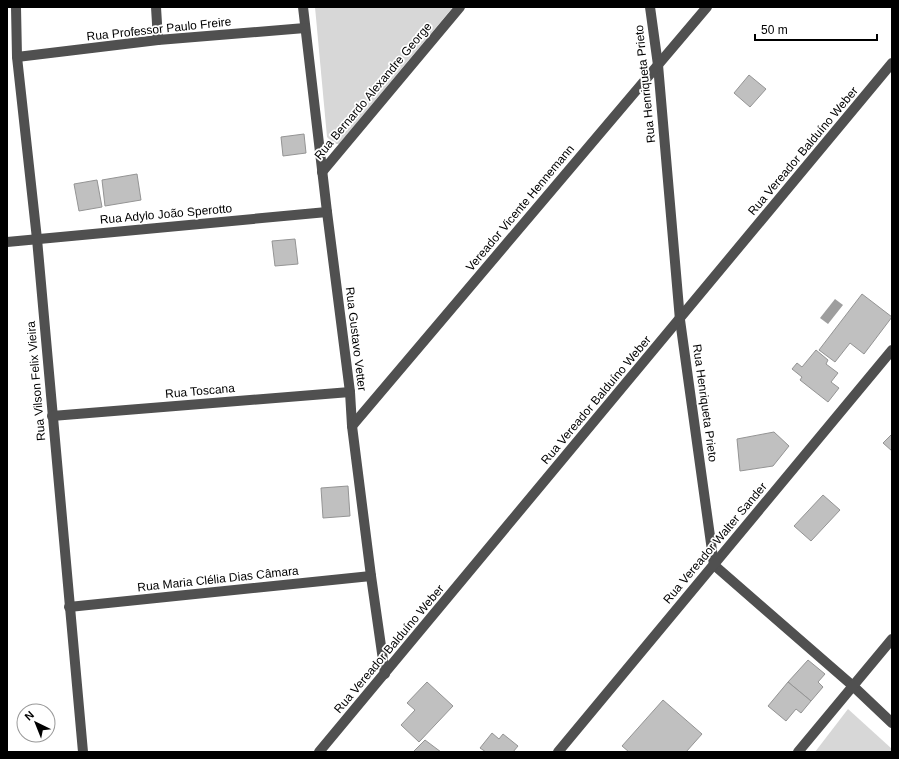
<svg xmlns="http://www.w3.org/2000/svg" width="899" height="759" font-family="Arial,sans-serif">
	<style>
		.green { fill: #d7d7d7 }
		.water { fill: #9e9e9e }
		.building { fill: #c0c0c0; stroke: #949494 }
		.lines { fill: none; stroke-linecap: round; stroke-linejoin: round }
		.minor { stroke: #505050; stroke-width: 10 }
		.labels { text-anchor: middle; stroke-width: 3.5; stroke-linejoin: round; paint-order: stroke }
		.street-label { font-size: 12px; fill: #000; stroke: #fff }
	</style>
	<rect width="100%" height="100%" fill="#fff"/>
	<g class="green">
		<path d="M315 7H453L339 144H334L327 137Z"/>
		<path d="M848 709 892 749V752H815Z"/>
	</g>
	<path class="water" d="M835 299 843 305 828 324 820 318Z"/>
	<g class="building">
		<path d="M749 75 766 89 750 107 734 93Z"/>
		<path d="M304 134 306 153 283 156 281 137Z"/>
		<path d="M137 174 141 200 105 206 102 180Z"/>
		<path d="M97 180 102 207 79 211 74 184Z"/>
		<path d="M295 239 298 264 275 266 272 241Z"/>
		<path d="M862 294 892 317 864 354 850 343 835 362 819 350Z"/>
		<path d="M816 350 828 360 826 364 838 373 831 382 839 388 828 402 800 380 802 377 792 369 797 363 802 367Z"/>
		<path d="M774 432 789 446 773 466 740 471 737 439Z"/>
		<path d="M892 434V451L883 443Z"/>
		<path d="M348 486 350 516 323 518 321 488Z"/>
		<path d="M823 495 840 510 811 541 794 526Z"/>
		<path d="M808 660 825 674 818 682 823 687 811 701 788 682Z"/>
		<path d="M427 682 453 706 419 742 401 725 415 710 407 703Z"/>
		<path d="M788 682 811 701 801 713 796 709 786 721 768 706Z"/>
		<path d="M663 700 702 734 686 752H629L622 746Z"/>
		<path d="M492 733 499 739 503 734 518 746 513 752H486L480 748Z"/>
		<path d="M425 740 441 752H413Z"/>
	</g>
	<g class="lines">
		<g class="minor">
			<path d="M16 7 17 57 37 239 83 752"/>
			<path d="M156 7 158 40"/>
			<path d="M303 7 327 212 350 392 352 426 371 576 385 674"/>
			<path d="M650 7 658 65 680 320 714 565 853 686 892 723"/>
			<path d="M17 57 158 40 305 28"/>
			<path d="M322 172 460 7"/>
			<path d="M7 242 327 212"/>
			<path d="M52 416 350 392"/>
			<path d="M352 426 707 7"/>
			<path d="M69 607 371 576"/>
			<path d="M319 752 892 63"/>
			<path d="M558 752 892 350"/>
			<path d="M798 752 892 639"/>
		</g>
	</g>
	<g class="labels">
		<g class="street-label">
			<text transform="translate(159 29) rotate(-6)" y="4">Rua Professor Paulo Freire</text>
			<text transform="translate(645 84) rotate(-96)" y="4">Rua Henriqueta Prieto</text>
			<text transform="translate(373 91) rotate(-50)" y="4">Rua Bernardo Alexandre George</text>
			<text transform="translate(803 151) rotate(-50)" y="4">Rua Vereador Balduíno Weber</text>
			<text transform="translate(520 208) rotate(-50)" y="4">Vereador Vicente Hennemann</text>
			<text transform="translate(166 214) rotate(-5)" y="4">Rua Adylo João Sperotto</text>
			<text transform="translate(356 339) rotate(83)" y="4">Rua Gustavo Vetter</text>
			<text transform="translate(36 381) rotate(-95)" y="4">Rua Vilson Felix Vieira</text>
			<text transform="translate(200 391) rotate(-5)" y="4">Rua Toscana</text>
			<text transform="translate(596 400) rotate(-50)" y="4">Rua Vereador Balduíno Weber</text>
			<text transform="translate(705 403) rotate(82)" y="4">Rua Henriqueta Prieto</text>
			<text transform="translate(715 543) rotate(-50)" y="4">Rua Vereador Walter Sander</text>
			<text transform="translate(218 579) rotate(-6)" y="4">Rua Maria Clélia Dias Câmara</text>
			<text transform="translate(389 649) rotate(-50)" y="4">Rua Vereador Balduíno Weber</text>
		</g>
	</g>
	<rect width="899" height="759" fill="none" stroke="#000000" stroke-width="16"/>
	<g transform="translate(36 723) rotate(317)"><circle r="19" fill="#ffffff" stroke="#999999"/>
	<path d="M0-3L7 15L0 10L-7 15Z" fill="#000000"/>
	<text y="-6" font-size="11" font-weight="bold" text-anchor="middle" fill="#000000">N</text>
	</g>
	<path d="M755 34v6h122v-6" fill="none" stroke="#000000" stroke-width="2"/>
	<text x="761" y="34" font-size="12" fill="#000000" stroke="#ffffff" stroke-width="3" paint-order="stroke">50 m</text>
</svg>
